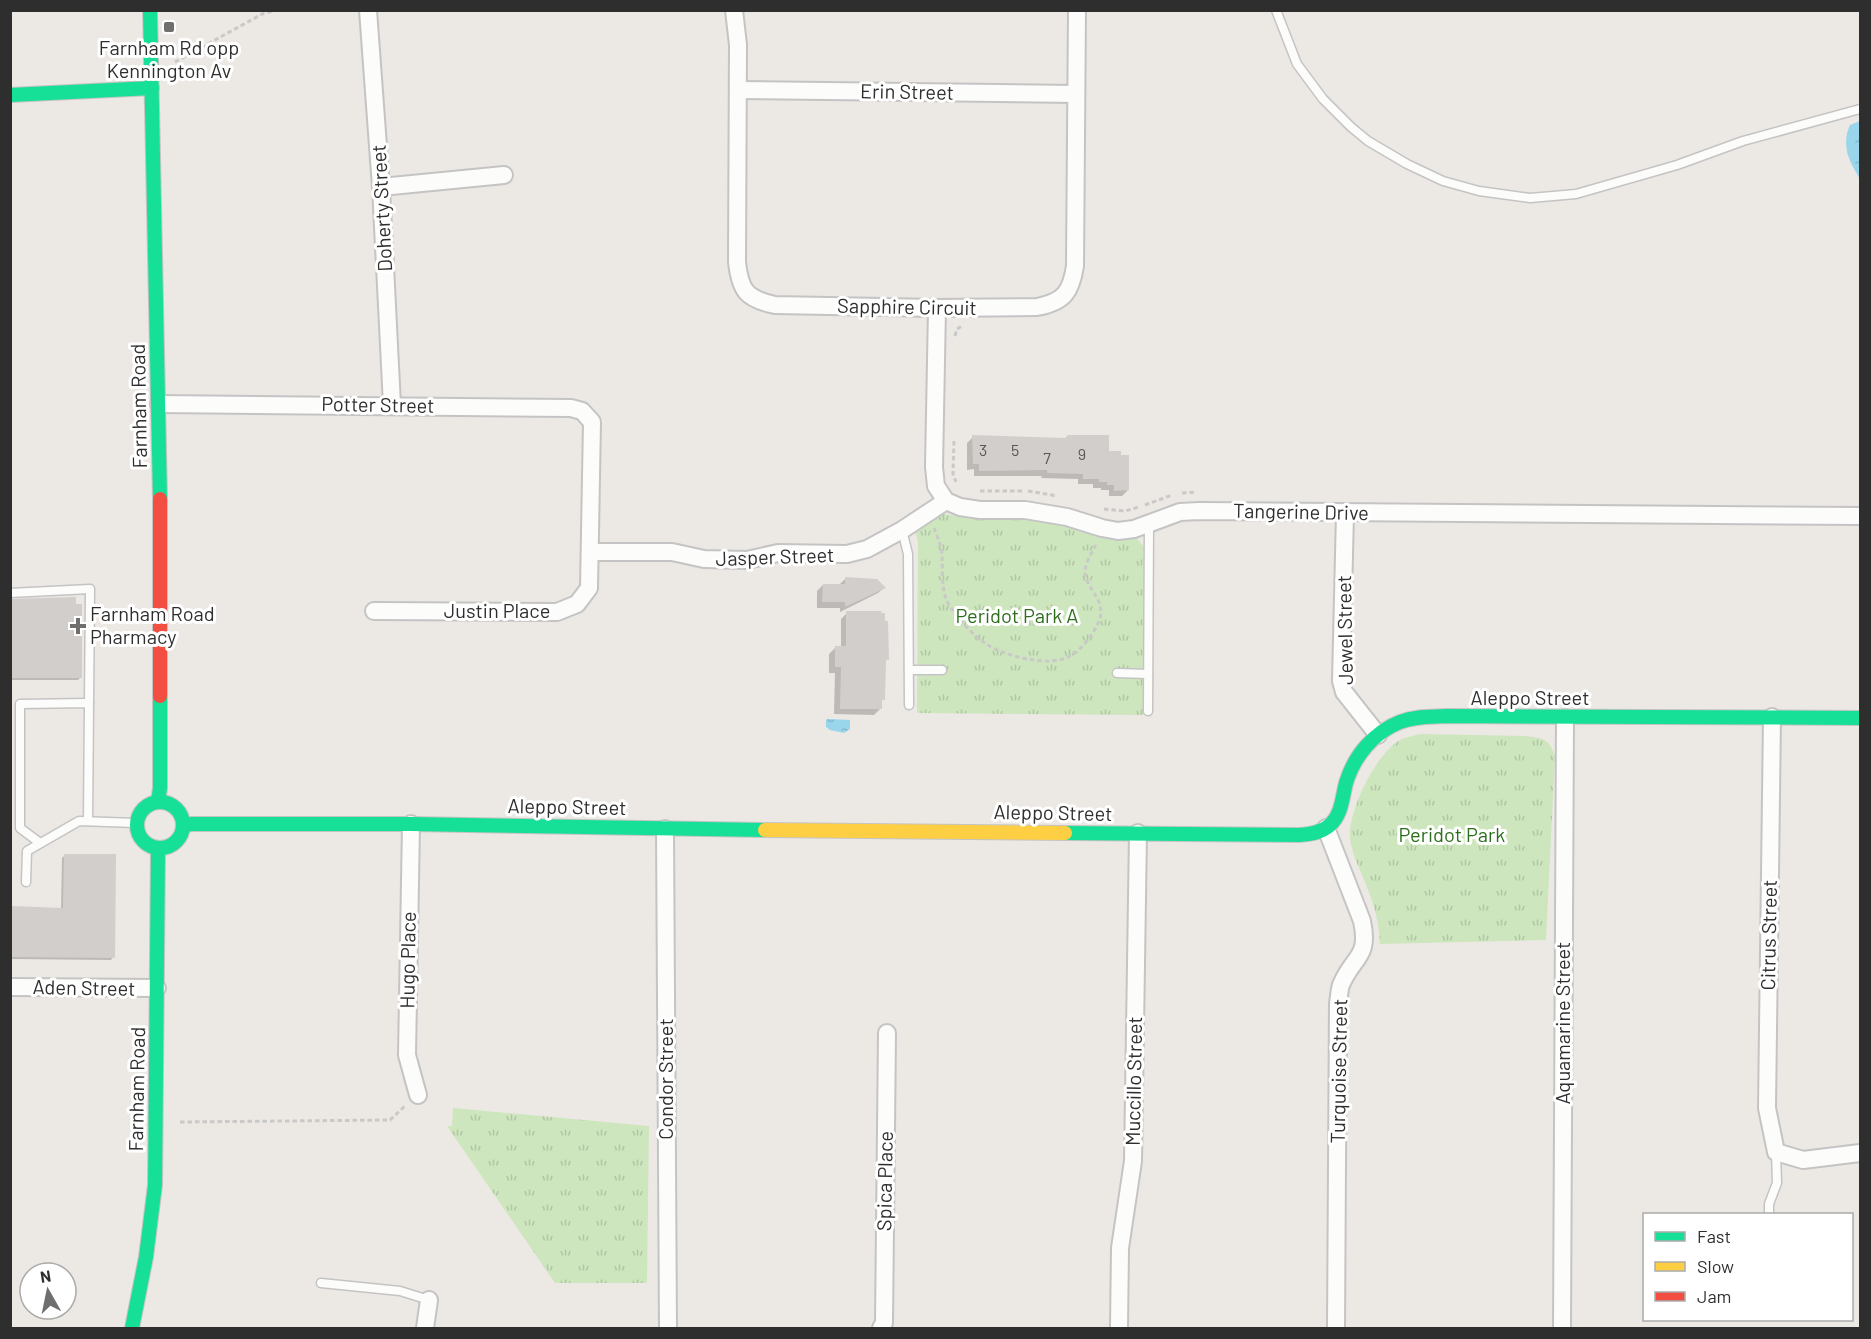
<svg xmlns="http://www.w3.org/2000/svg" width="1871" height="1339" font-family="Barlow,sans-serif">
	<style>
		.park { fill: url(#park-tufts) }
		.water { fill: url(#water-ripples) }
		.shadow { fill: #0003 }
		.building { fill: #d1cecb }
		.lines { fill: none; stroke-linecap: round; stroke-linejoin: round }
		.lane-casing { stroke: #c5c4c5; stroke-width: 11 }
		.street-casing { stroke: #c5c4c5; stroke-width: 20 }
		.fast-casing { stroke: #c5c4c5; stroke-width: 16 }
		.slow-casing { stroke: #c5c4c5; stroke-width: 16 }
		.jam-casing { stroke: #c5c4c5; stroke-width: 16 }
		.path { stroke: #c9c9c8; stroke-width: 3; stroke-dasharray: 4.5 3; stroke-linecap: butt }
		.lane { stroke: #fcfcfb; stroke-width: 8 }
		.street { stroke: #fcfcfb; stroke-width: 16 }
		.fast { stroke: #16e098; stroke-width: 14 }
		.slow { stroke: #ffcf43; stroke-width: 14 }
		.jam { stroke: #f24e42; stroke-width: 14 }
		.poi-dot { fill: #706f6e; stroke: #fff; stroke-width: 2 }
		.labels { text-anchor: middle; stroke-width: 6; stroke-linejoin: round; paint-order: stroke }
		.number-label { font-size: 16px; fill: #585857 }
		.poi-label { font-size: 20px; fill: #2e2e2e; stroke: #fff }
		.street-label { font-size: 20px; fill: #2e2e2e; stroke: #fff }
		.park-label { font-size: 20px; fill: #2c6e1b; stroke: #fff }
	</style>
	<defs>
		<pattern id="park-tufts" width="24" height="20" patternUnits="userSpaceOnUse" patternTransform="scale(1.5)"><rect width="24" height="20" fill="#cee6be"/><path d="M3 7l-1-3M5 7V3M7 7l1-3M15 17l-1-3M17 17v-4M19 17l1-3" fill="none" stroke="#b1c6a4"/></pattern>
		<pattern id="water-ripples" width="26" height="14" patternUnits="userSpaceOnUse" patternTransform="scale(1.5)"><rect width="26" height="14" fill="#99d6ec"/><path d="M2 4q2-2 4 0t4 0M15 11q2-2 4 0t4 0" fill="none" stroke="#84b8cb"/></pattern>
	</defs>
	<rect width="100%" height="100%" fill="#ece8e4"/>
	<g class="park">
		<path d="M942 514C953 514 963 519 975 519 997 519 1018 516 1040 520 1077 527 1097 543 1136 537L1144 547 1143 715 917 713 918 542 915 529Z"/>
		<path d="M1420 734 1525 736C1542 738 1549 738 1555 756L1546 940 1380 944C1379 925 1375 907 1368 890 1362 872 1352 857 1350 838 1348 810 1377 751 1402 739 1407 737 1414 736 1420 734Z"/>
		<path d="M453 1108 649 1126 647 1283H555L447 1126H452Z"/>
	</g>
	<g class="water">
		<path d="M1860 121V179C1849 161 1841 146 1850 125Z"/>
		<path d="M828 719 850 720V729L844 733 830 730 826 727V720Z"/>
	</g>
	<g class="shadow">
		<path d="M1068 436 1108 452 1128 490 1122 496H1109V490H1101V488H1093V484H1078V479L1041 478 1042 476H974V469L967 470V443L973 437 1064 439Z"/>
		<path d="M846 578 884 588 878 593 840 612V608H817V591L823 585H839Z"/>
		<path d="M10 599 81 677 78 680H10Z"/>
		<path d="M847 613 887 659 884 663 883 699 880 702V709L874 715 834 714 835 673H829V654L835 648H841V619Z"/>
		<path d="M65 855 113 957 111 960 10 959V908L61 909 62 858Z"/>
	</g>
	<g class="building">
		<path d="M972 435 1067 438V435H1109V451H1121V455H1129V490L1114 491V485H1107V482H1099V479H1083V474L1047 473V470L979 471V464H973Z"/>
		<path d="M845 577 877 579 886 588 845 607V602H822L823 584H845Z"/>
		<path d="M76 597V604H82V678H10V599Z"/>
		<path d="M846 611H882L881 613H885V621H888L889 660H886L885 700H882V709H840L841 667H835V646H846Z"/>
		<path d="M64 854H116L115 958 10 957V906L63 908Z"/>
	</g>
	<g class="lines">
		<g class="lane-casing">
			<g id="lane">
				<path d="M1276 10 1297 64 1323 99 1351 127 1368 141 1407 164 1443 181 1479 191 1530 198 1576 194 1677 165 1743 141 1860 109"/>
				<path d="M902 530 908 554 909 705"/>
				<path d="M10 593 90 589 89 703"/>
				<path d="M909 670H942"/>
				<path d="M1117 673 1148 674"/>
				<path d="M1148 711 1149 522"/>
				<path d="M40 843 20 828V704L89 703 88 821"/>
				<path d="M26 882 27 851 79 821 136 823"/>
				<path d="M1769 1214V1204L1777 1183 1776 1152"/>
				<path d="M321 1283 400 1291 429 1300"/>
			</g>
		</g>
		<g class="street-casing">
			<g id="street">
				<path d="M368 10 381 187 392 405"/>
				<path d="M734 10 738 45 737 262C740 290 746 299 775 305L937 308 1037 307C1064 302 1071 292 1075 266L1077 10"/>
				<path d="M738 90 1076 94"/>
				<path d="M381 187 504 175"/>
				<path d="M937 308 934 467 936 486 946 501 960 507 980 510H1025L1067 517 1102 528 1118 531 1134 529 1180 512 1199 511 1860 516"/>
				<path d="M159 404 571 408 582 411 592 422 589 588 577 604 557 612 374 611"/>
				<path d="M1345 513 1341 681 1344 692 1378 735"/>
				<path d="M590 552H672L704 559 747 560 778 553 847 554 867 549 902 530 946 501"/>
				<path d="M1772 717 1767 1108 1776 1152 1803 1160 1860 1153"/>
				<path d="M411 824 407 1055 418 1095"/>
				<path d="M1326 828 1362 921C1370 958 1353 956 1341 985 1339 991 1339 998 1338 1004L1336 1328"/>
				<path d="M665 829 668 1328"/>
				<path d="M10 987 157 988"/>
				<path d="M425 1328 429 1300"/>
				<path d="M881 1328 884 1323 887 1033"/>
				<path d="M1119 1328 1120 1248 1133 1161 1138 833"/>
				<path d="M1562 1328 1565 718"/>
			</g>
		</g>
		<g class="fast-casing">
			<g id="fast">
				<path d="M150 10 160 499"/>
				<path d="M10 95 152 88"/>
				<circle cx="160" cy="825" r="23"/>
				<path d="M158 802 160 788V696"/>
				<path d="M183 826 191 824H411L765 830"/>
				<path d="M1065 833 1299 835C1310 834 1321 833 1330 825 1342 814 1342 798 1346 783 1354 756 1374 732 1400 722 1415 716 1430 717 1446 716L1860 718"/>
				<path d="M132 1328 146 1257 155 1185 158 848"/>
			</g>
		</g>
		<g class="slow-casing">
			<path id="slow" d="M765 830 1065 833"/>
		</g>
		<g class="jam-casing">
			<path id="jam" d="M160 499V696"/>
		</g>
		<g class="path">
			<path d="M175 62 264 13 278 10"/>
			<path d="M955 336 957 329 963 325"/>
			<path d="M954 441 953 474 956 482"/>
			<path d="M980 491H1022"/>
			<path d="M1028 491 1057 496"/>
			<path d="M1182 493 1196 492"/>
			<path d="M1145 505 1172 495"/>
			<path d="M1104 509 1125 511 1139 507"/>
			<path d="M934 528C937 536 941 545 942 554 943 572 940 593 951 608 959 620 974 636 986 644 1005 656 1049 668 1070 656 1082 650 1094 633 1099 621 1107 601 1088 591 1085 574 1084 564 1092 553 1096 544"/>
			<path d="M180 1122 390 1120 405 1106"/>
		</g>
		<use href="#lane" class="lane"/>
		<use href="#street" class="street"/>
		<use href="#fast" class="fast"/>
		<use href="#slow" class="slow"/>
		<use href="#jam" class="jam"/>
	</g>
	<g class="poi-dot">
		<rect x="163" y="21" width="12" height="12" rx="3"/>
		<path d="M75 617h6v6h6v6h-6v6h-6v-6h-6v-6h6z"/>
	</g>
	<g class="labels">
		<g class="number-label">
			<text x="983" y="456">3</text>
			<text x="1015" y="456">5</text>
			<text x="1082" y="460">9</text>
			<text x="1047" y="464">7</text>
		</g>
		<g class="poi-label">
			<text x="169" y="55">Farnham Rd opp<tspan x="169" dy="23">Kennington Av</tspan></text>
			<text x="90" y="621" text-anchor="start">Farnham Road<tspan x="90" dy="23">Pharmacy</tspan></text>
		</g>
		<g class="street-label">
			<text transform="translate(907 92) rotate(1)" y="7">Erin Street</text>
			<text transform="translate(382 208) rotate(-93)" y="7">Doherty Street</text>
			<text transform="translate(907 307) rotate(1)" y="7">Sapphire Circuit</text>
			<text transform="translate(378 405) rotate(1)" y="7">Potter Street</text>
			<text transform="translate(139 406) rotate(-91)" y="7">Farnham Road</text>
			<text transform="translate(1301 512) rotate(1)" y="7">Tangerine Drive</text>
			<text transform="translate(775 557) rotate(-2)" y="7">Jasper Street</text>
			<text x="497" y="618">Justin Place</text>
			<text transform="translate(1345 630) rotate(-91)" y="7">Jewel Street</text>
			<text x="1530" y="705">Aleppo Street</text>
			<text transform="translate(567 807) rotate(1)" y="7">Aleppo Street</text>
			<text transform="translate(1053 813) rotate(1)" y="7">Aleppo Street</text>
			<text transform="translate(1769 935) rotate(-89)" y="7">Citrus Street</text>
			<text transform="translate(408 960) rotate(-89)" y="7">Hugo Place</text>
			<text transform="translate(84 988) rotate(1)" y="7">Aden Street</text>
			<text transform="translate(1563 1023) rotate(-90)" y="7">Aquamarine Street</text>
			<text transform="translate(1339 1071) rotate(-89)" y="7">Turquoise Street</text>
			<text transform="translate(666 1079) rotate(-90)" y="7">Condor Street</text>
			<text transform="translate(1134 1081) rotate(-89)" y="7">Muccillo Street</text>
			<text transform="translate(137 1089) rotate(-89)" y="7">Farnham Road</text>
			<text transform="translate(885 1181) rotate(-89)" y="7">Spica Place</text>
		</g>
		<g class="park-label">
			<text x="1017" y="623">Peridot Park A</text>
			<text x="1452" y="842">Peridot Park</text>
		</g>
	</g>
	<rect width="1871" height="1339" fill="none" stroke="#2e2e2e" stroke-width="24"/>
	<rect x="1643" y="1213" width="210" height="108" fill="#ffffff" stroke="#ababab" stroke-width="1.5"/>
	<rect x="1655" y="1232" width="30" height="9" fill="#16e098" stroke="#ababab" stroke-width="1.5"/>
	<text x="1697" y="1243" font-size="18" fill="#2e2e2e">Fast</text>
	<rect x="1655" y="1262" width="30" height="9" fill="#ffcf43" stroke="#ababab" stroke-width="1.5"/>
	<text x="1697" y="1273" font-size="18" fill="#2e2e2e">Slow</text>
	<rect x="1655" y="1292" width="30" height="9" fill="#f24e42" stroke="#ababab" stroke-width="1.5"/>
	<text x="1697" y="1303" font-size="18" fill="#2e2e2e">Jam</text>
	<g transform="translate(48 1291) rotate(351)"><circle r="28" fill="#ffffff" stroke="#ababab" stroke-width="1.5"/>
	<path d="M0-4.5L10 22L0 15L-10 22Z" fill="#706f6e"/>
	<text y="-9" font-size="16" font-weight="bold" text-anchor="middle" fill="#2e2e2e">N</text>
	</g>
</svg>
